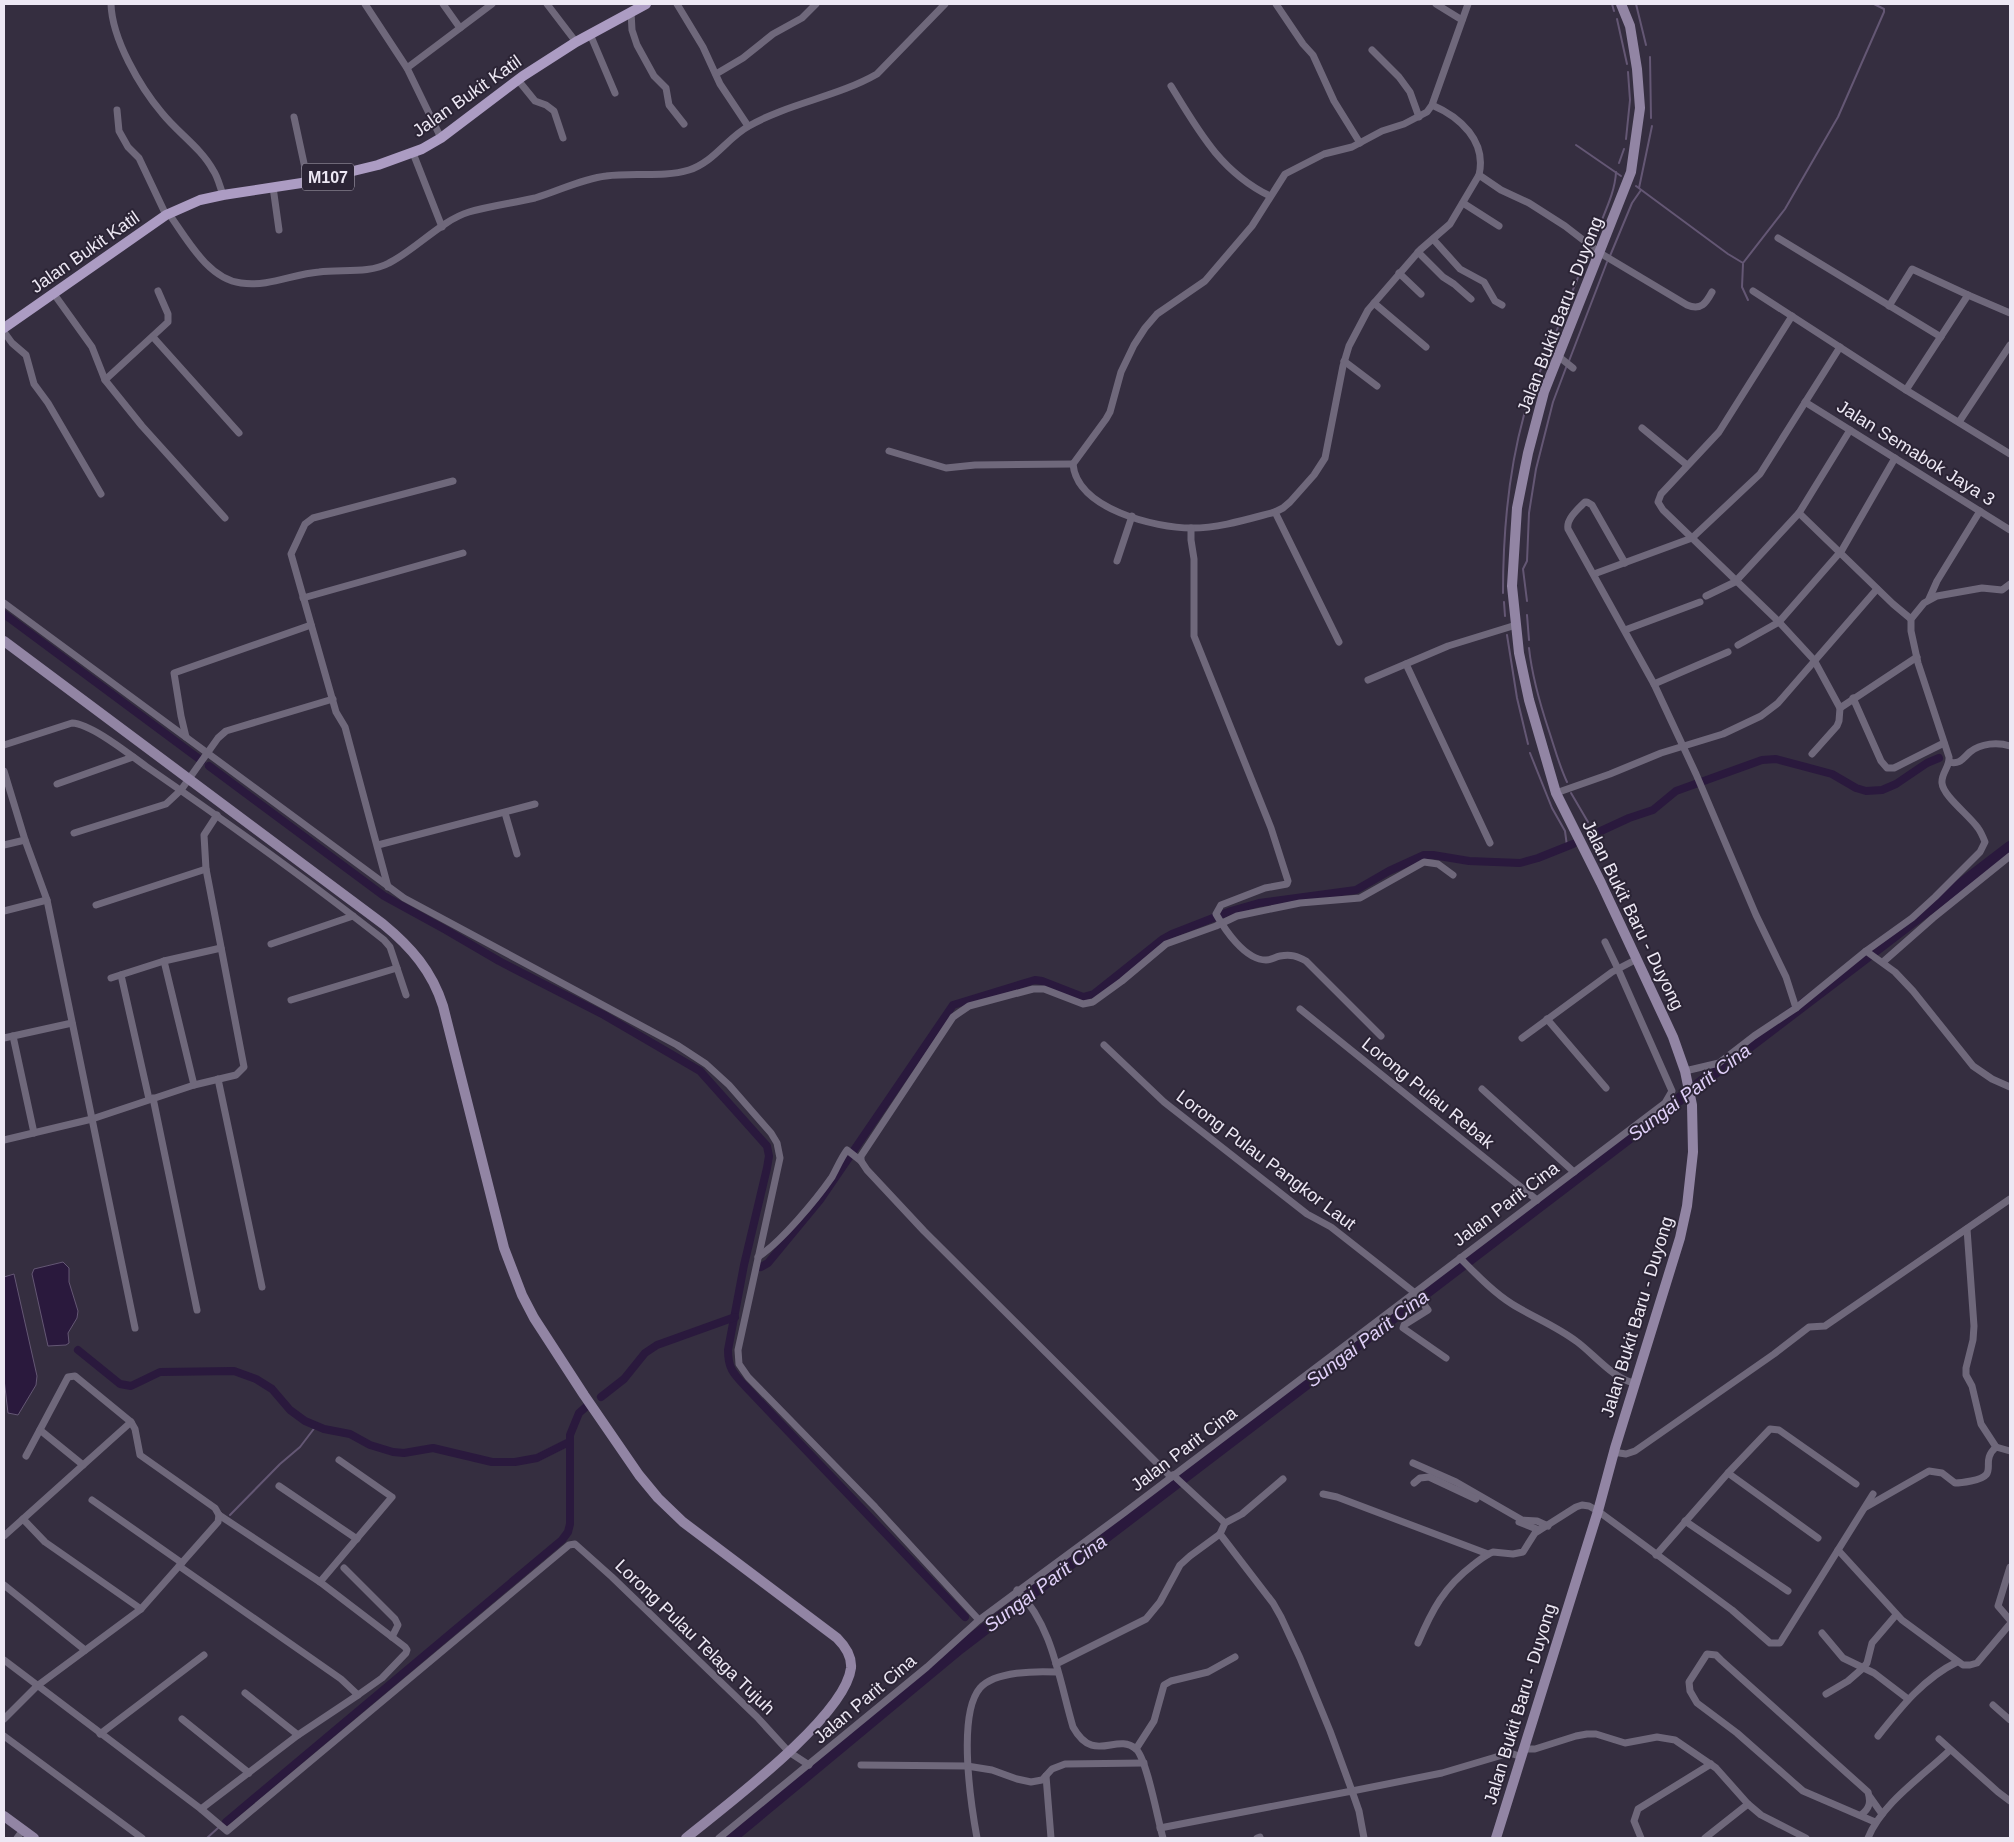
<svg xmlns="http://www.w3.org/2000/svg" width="2014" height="1842" font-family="Helvetica,sans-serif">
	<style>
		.water { fill: #2a193d; stroke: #645774 }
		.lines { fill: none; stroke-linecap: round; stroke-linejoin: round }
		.stream { stroke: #645774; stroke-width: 2 }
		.canal { stroke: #2a193d; stroke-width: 8 }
		.river { stroke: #2a193d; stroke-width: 12 }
		.street { stroke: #6f687b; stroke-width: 7 }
		.secondary { stroke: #9285a4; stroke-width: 10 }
		.primary { stroke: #ac9cc3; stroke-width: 10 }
		.labels { text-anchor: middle; stroke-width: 4; stroke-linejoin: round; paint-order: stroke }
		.shield { fill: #2b2435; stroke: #b3adbb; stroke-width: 1 }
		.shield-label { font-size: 16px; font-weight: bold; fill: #ede8f4 }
		.street-label { font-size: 18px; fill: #ede8f4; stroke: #2b2435 }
		.water-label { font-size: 19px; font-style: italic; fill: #e0d0f9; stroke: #2b2435 }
	</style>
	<rect width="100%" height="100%" fill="#352e40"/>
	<g class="water">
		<path d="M63 1262 69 1268V1282L78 1311 77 1318 68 1333 69 1343 66 1345 48 1346 32 1274 34 1269Z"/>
		<path d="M14 1274 37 1376 36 1385 18 1415 8 1413 4 1379V1277Z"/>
	</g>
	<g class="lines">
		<g class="stream">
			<path d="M1612 4 1614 11"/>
			<path d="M1636 4 1646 45"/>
			<path d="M1617 19 1627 64"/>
			<path d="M1650 57 1651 118"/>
			<path d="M1626 139 1630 100 1628 72"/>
			<path d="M1576 145 1621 176"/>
			<path d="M1619 163 1624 149"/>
			<path d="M1636 186 1728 254 1743 263 1785 209 1838 117 1884 12V9L1874 4"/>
			<path d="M1639 188 1652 126"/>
			<path d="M1593 244C1600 220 1615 196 1616 172"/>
			<path d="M1610 256 1632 203 1641 190"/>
			<path d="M1743 264 1742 287 1748 300"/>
			<path d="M1569 361 1607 262"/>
			<path d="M1503 593C1503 534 1508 473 1524 415 1532 388 1544 363 1554 337 1566 309 1576 280 1589 252"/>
			<path d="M1527 601 1523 569 1527 561 1529 513 1536 469 1553 402 1567 365"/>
			<path d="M1504 602 1505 616"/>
			<path d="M1527 615 1529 640"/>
			<path d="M1507 635 1517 698 1528 744"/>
			<path d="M1529 648C1532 676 1540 704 1549 731 1555 749 1559 765 1567 782"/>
			<path d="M1530 753 1552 808 1565 831 1567 846"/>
			<path d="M1571 793 1588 822"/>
			<path d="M230 1515 280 1464 300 1447 316 1426"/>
			<path d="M207 1838 218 1828"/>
		</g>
		<g class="canal">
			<path d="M4 614 202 761"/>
			<path d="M209 766 384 896 446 930 499 961 604 1015 700 1071 767 1146 769 1156 767 1168 744 1265 728 1350C728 1368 733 1373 745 1386L965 1617"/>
			<path d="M1590 836 1629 818 1653 810 1676 791 1762 760 1776 759 1832 774 1856 788 1866 791 1882 790 1896 784 1927 763 1939 758"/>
			<path d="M761 1267 768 1263 820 1200 953 1005 1035 980 1042 981 1083 997 1094 994 1163 939 1172 934 1231 911 1259 903 1356 890 1389 871 1424 855H1433L1469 861 1520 863 1538 858 1573 844"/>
			<path d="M78 1350 120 1384 131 1386 160 1372 234 1371 256 1379 272 1389 290 1410 305 1421 324 1429 350 1434 370 1445 393 1452 404 1453 433 1448 492 1462H515L537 1458 569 1442"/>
			<path d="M601 1397 624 1379 645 1353 657 1345 735 1317"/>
			<path d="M226 1822 562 1540 568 1532 570 1524V1435L579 1413 587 1406"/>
		</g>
		<path class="river" d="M731 1838 960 1648 2010 847"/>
		<g class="street">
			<path d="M111 4C112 39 140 87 162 113 178 133 201 148 213 170 218 177 220 187 223 195"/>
			<path d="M365 4 407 68 441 138"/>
			<path d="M443 4 460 28"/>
			<path d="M547 4 576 42"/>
			<path d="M677 4 703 47 720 84 748 126"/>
			<path d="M1276 4 1303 44 1313 55 1334 101 1360 143"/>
			<path d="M1436 4 1462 20"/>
			<path d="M631 12 632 30 637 45 654 76 666 88 669 105 684 124"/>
			<path d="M590 34 615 93"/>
			<path d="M1372 50 1399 77 1410 92 1419 117"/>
			<path d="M407 68 492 4"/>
			<path d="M716 74 743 58 773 34 802 18 816 4"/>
			<path d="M518 80 535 101 546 105 554 111 563 138"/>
			<path d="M1171 86C1199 132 1221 172 1270 196"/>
			<path d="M1432 105C1460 117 1487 141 1479 175L1450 224 1420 250 1368 310 1349 346 1343 366 1325 458 1314 475 1290 502 1283 508 1275 512C1248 519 1220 528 1192 528 1155 528 1077 509 1073 464L1106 419 1110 412 1121 372 1134 345 1145 328 1157 314 1205 281 1252 226 1285 174 1324 154 1352 147 1382 131 1404 124 1427 112 1432 105 1468 4"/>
			<path d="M117 110 119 131 128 147 139 158 166 215"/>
			<path d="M294 117 308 182"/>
			<path d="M413 153 442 227"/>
			<path d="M1479 175 1501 190 1529 203 1565 226 1600 253 1687 305C1701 311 1706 303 1712 292"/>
			<path d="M273 187 279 230"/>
			<path d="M1463 203 1499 226"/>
			<path d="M169 214C187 239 208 279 241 283 269 287 293 274 319 272 341 269 369 274 389 263 415 250 442 220 469 212 490 206 513 203 535 198 559 191 581 179 606 176 633 172 663 178 689 170 714 162 727 138 749 126 789 103 837 97 877 74L945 4"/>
			<path d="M1778 238 1941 337"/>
			<path d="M1433 239 1460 269 1484 282 1495 301 1502 305"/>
			<path d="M1418 252 1443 277 1454 284 1471 299"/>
			<path d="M1399 273 1421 294"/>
			<path d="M1753 291 1906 390 2010 454"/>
			<path d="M54 294 92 347 105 380 142 426 225 518"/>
			<path d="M1374 303 1426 347"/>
			<path d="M1889 306 1912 269 1968 295 2010 313"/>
			<path d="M1792 316 1719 432 1661 494 1658 502 1663 510 1779 622 1814 660 1840 708 1839 721 1837 726 1812 754"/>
			<path d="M4 332 12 343 26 355 34 384 48 403 101 494"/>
			<path d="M153 337 239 433"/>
			<path d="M1558 356 1573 368"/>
			<path d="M1344 361 1377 386"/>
			<path d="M105 380 168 322V314L158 291"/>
			<path d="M1906 390 1968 295"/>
			<path d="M1805 402 2010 530"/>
			<path d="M1959 422 2010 345"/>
			<path d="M1642 428 1687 465"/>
			<path d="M889 451 946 468 975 465 1073 464"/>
			<path d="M1275 512 1339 642"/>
			<path d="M1799 513 1893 604 1911 619"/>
			<path d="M1191 528V540L1194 559V636L1271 828 1288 881 1287 884 1265 888 1221 905 1216 914C1225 930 1245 960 1266 960 1271 960 1275 957 1280 956 1291 954 1297 956 1306 961L1381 1036"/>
			<path d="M1117 561 1132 516"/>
			<path d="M1625 563 1592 505 1587 502H1585C1578 509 1566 519 1568 529L1654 684 1696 774 1756 915 1786 977 1796 1008"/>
			<path d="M1594 574 1692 538 1760 474 1840 347"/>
			<path d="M1706 596 1735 582 1799 513 1850 430"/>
			<path d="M303 598 463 553"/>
			<path d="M1929 599 1937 581 1980 511"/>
			<path d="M4 603 404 898 677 1045 706 1064 729 1085 771 1133 777 1143 780 1158 738 1350 739 1364 748 1377 875 1507 979 1620"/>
			<path d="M1625 630 1700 602"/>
			<path d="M1738 645 1779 622 1842 550 1895 458"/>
			<path d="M1406 664 1490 843"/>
			<path d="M1368 680 1448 646 1516 625"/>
			<path d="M1654 684 1728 652"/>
			<path d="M1853 698 1881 761 1887 768H1894L1944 743"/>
			<path d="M1840 708 1917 657"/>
			<path d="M186 737 181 716 174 673 311 625"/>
			<path d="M4 745 72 723C92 724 130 755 147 767 228 823 308 880 384 940L390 947 406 995"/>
			<path d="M1949 762C1960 765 1963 758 1970 752 1981 743 1998 742 2010 746"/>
			<path d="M4 771 25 840 47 900 135 1328"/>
			<path d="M57 784 133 757"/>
			<path d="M1556 793 1610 774 1661 753 1723 734 1761 716 1778 703 1877 589"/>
			<path d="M505 813 517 854"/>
			<path d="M74 833 166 804 181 790 218 738 226 731 333 699"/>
			<path d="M4 845 25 840"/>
			<path d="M378 845 535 804"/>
			<path d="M388 887 345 727 336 712 291 554 305 524 313 518 453 481"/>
			<path d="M96 905 206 869"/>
			<path d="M4 911 47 900"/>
			<path d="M271 944 353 916"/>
			<path d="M1866 951 1912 918 1935 897 1980 852 1985 842C1983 837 1981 832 1978 828 1969 815 1943 796 1942 783 1941 773 1950 767 1949 757L1918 663 1911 631V619L1924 603 1937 596 1982 588 2002 590 2010 584"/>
			<path d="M164 961 194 1085"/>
			<path d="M1883 962 1933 918 2010 856"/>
			<path d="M121 975 149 1099"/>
			<path d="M111 978 164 961 221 948"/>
			<path d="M291 1000 397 968"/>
			<path d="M1300 1009 1537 1200"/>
			<path d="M1547 1019 1606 1088"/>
			<path d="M13 1036 34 1133"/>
			<path d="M4 1038 72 1023"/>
			<path d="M1522 1038 1612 972 1637 959"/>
			<path d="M1104 1045 1164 1102 1307 1214 1331 1227 1415 1293 1428 1310 1404 1325 1403 1328 1446 1358"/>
			<path d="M1685 1071 1719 1063 1754 1036 1796 1008 1866 951 1895 972 1913 991 1973 1066 1992 1079 2010 1087"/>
			<path d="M218 1079 262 1287"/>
			<path d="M1482 1089 1574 1172"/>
			<path d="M153 1098 197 1310"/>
			<path d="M4 1140 92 1119 194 1085 236 1075 244 1067 206 869 204 835 217 815"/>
			<path d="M1967 1229 1974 1326 1973 1340 1966 1368V1375L1972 1386 1981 1424 1996 1447"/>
			<path d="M758 1257C781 1242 816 1200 832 1177 837 1168 841 1158 847 1150L861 1161"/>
			<path d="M1460 1258C1476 1274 1493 1292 1512 1304 1533 1317 1556 1326 1576 1341 1593 1353 1614 1380 1635 1383"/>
			<path d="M40 1430 83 1465"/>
			<path d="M1613 1452 1626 1454 1635 1451 1774 1354 1809 1327 1825 1326 2010 1199"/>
			<path d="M26 1456 68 1377 75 1376 131 1422 135 1429 140 1455 215 1508 219 1515 320 1582 405 1647 407 1650 406 1653 382 1678 358 1695"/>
			<path d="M1413 1463 1456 1482 1522 1520 1537 1521 1548 1526"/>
			<path d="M1728 1473 1818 1538"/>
			<path d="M1173 1475 1225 1523"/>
			<path d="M1171 1477 924 1231 867 1170 861 1161V1156L953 1017 969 1006 1033 989H1044L1083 1004 1093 1002 1122 981 1166 944 1216 926 1237 916 1300 903 1360 898 1424 862 1438 864 1453 875"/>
			<path d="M1283 1479 1242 1514 1225 1523 1220 1534 1273 1603 1281 1617 1300 1658 1330 1731 1352 1791 1442 1773 1506 1754H1513L1522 1757"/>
			<path d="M1414 1483 1420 1478 1429 1477 1476 1499"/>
			<path d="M279 1486 357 1539"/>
			<path d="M1323 1494 1337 1497 1488 1554"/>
			<path d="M92 1500 182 1563"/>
			<path d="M1866 1507 1929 1471 1942 1473 1955 1483C1961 1483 1966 1482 1971 1481 2002 1475 1978 1463 1996 1447L2010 1451"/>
			<path d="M23 1519 45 1542 141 1609"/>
			<path d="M1685 1521 1788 1591"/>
			<path d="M1519 1522 1539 1530"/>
			<path d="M4 1536 131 1422"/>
			<path d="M1838 1550 1902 1620 1963 1665H1970L1977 1663 2010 1624"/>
			<path d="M1656 1555 1728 1473 1770 1429 1779 1430 1856 1484"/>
			<path d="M179 1566 341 1679 358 1695 298 1735"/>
			<path d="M2010 1567 1998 1606 2010 1620"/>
			<path d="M344 1568 395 1619 398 1625 392 1637"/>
			<path d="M320 1582 392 1497 339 1460"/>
			<path d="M4 1585 85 1650"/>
			<path d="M1017 1590C1053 1626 1059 1680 1073 1727 1094 1765 1116 1732 1136 1749 1147 1759 1158 1821 1163 1838"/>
			<path d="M1822 1633 1843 1658 1874 1673 1908 1699"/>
			<path d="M1418 1643C1432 1610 1444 1587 1473 1565 1480 1560 1485 1555 1493 1552L1513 1554 1523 1552 1535 1533 1576 1507 1582 1505 1589 1506 1598 1511 1732 1610 1770 1643H1780L1873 1494"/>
			<path d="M4 1660 201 1809 227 1831 569 1545 575 1544 612 1577 757 1717 789 1752 809 1765"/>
			<path d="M1056 1664 1146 1619 1160 1602 1180 1565 1190 1556 1220 1534"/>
			<path d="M1826 1694 1848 1681 1863 1668 1867 1663 1872 1643 1896 1615"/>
			<path d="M1993 1705 2010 1720"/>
			<path d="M4 1719 37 1686 141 1609 218 1522 219 1515"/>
			<path d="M182 1719 249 1773"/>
			<path d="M100 1734 204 1655"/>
			<path d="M4 1736 142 1838"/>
			<path d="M1878 1736C1901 1707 1924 1678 1957 1662"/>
			<path d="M1939 1739 1998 1792 2010 1801"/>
			<path d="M1136 1749 1154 1721 1164 1685 1171 1681 1208 1672 1235 1657"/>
			<path d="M1524 1749H1535L1576 1736 1587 1734H1596L1625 1743 1657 1737 1675 1740 1716 1768 1748 1804 1761 1815 1806 1838"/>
			<path d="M861 1765 967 1766 992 1770 1017 1779 1031 1782 1042 1780 1052 1769 1065 1764 1144 1763"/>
			<path d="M1046 1776 1051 1838"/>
			<path d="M1870 1797 1882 1814"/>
			<path d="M201 1809 298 1735 245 1693"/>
			<path d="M1861 1815C1870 1808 1871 1802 1868 1792L1721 1660 1716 1655 1707 1654 1689 1682 1690 1691 1697 1703 1737 1733 1803 1791 1875 1822"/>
			<path d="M1160 1828 1352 1791 1359 1811 1364 1838"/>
			<path d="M17 1838 23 1830"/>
			<path d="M719 1838 927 1667 979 1620 1124 1513 1665 1103 1672 1091 1618 969 1605 942"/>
			<path d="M977 1838C971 1805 957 1715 980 1688 995 1671 1037 1671 1057 1672"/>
			<path d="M1257 1838 1260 1837"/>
			<path d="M1641 1838 1634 1821 1638 1809 1711 1764"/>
			<path d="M1705 1838 1748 1804"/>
			<path d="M1868 1838C1882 1803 1923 1776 1950 1750"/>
		</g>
		<g class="secondary">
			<path d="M4 641 383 924C411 947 432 971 443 1006L504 1248 522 1295 534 1318 584 1395 639 1475 658 1498 683 1522 837 1638C845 1646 852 1656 851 1668 845 1717 725 1806 686 1838"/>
			<path d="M4 1816 34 1838"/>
			<path d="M1496 1838 1598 1511 1615 1448 1680 1238 1687 1206 1693 1152 1692 1105 1685 1071 1673 1037 1601 883 1556 793 1529 700 1519 653 1512 586 1517 508 1528 453 1544 392 1631 172 1640 108 1637 69 1630 26 1621 4"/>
		</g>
		<path class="primary" d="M4 328 166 215 200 200 223 195 308 182 378 165 422 149 441 138 523 76 576 42 646 4"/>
	</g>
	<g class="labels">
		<rect class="shield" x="302" y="163.5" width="52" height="27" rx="4"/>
		<g class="shield-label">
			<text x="328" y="183">M107</text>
		</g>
		<g class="street-label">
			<text transform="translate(467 96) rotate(-35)" y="6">Jalan Bukit Katil</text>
			<text transform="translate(85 252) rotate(-35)" y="6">Jalan Bukit Katil</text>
			<text transform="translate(1560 315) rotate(-69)" y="6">Jalan Bukit Baru - Duyong</text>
			<text transform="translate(1916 453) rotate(32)" y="6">Jalan Semabok Jaya 3</text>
			<text transform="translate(1633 915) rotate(64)" y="6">Jalan Bukit Baru - Duyong</text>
			<text transform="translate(1428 1093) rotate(39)" y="6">Lorong Pulau Rebak</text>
			<text transform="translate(1266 1160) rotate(37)" y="6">Lorong Pulau Pangkor Laut</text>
			<text transform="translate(1506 1204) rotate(-37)" y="6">Jalan Parit Cina</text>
			<text transform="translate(1637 1317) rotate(-73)" y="6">Jalan Bukit Baru - Duyong</text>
			<text transform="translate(1184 1449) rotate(-37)" y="6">Jalan Parit Cina</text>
			<text transform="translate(695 1637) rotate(44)" y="6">Lorong Pulau Telaga Tujuh</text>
			<text transform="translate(865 1699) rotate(-40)" y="6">Jalan Parit Cina</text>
			<text transform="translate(1520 1704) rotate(-73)" y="6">Jalan Bukit Baru - Duyong</text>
		</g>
		<g class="water-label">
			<text transform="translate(1689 1092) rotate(-37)" y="7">Sungai Parit Cina</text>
			<text transform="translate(1367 1338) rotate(-37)" y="7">Sungai Parit Cina</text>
			<text transform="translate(1045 1583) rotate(-37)" y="7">Sungai Parit Cina</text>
		</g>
	</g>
	<rect width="2014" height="1842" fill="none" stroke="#ede8f4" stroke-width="10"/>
</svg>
